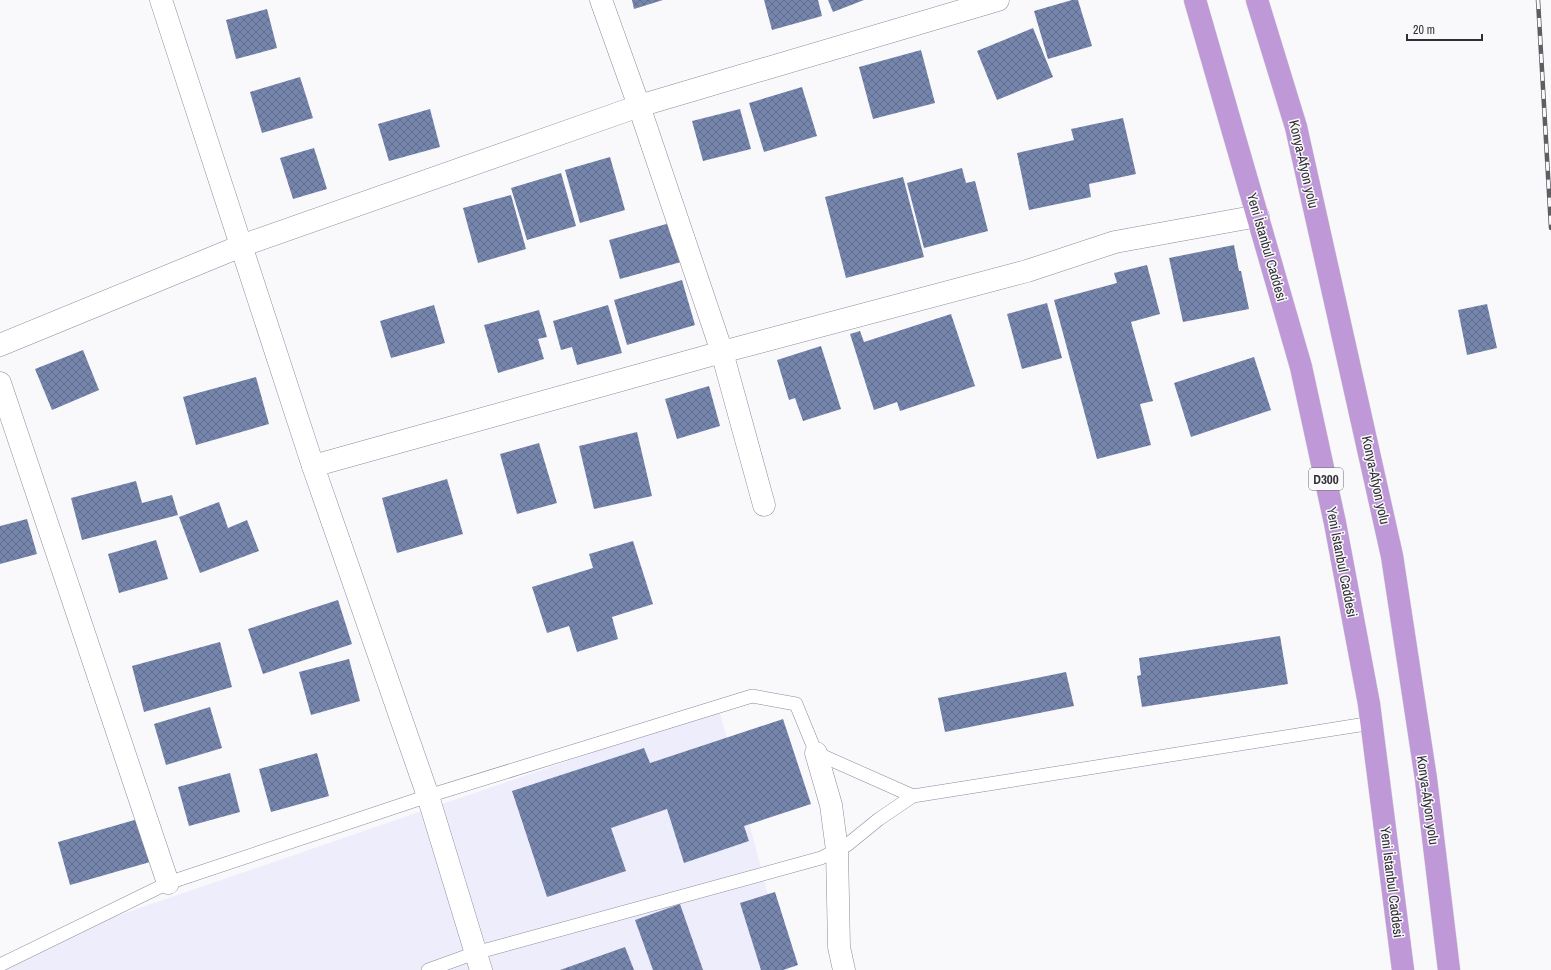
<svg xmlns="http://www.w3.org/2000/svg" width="1551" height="970" font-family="'Archivo Narrow',sans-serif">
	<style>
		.built { fill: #eeedfc }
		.building { fill: url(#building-cross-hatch) }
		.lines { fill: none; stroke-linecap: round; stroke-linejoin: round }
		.service-casing { stroke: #8c8b9b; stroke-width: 14 }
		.minor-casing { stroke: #8c8b9b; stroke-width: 23 }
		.trunk-casing { stroke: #d5d5d7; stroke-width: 23 }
		.service { stroke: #fff; stroke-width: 13 }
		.minor { stroke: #fff; stroke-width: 22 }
		.trunk { stroke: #be98d7; stroke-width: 22 }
		.rail-casing { stroke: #5d5d62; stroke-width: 4.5 }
		.rail { stroke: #f9f9fc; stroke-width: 3; stroke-dasharray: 9; stroke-linecap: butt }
		.labels { text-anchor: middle; stroke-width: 3; stroke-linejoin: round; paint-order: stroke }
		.shield { fill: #f9f9fc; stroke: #6c6c71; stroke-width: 1 }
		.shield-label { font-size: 13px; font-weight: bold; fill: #2f2f35 }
		.street-label { font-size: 14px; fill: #2f2f35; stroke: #f9f9fc }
	</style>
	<defs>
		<pattern id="building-cross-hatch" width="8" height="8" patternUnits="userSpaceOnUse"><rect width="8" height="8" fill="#7685ac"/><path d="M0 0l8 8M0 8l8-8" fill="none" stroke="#616d8d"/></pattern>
	</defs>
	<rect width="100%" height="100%" fill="#f9f9fc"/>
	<path class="built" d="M719 709 788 970H0V956Z"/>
	<g class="building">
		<path d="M632 0H663L634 9Z"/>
		<path d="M764 0H818L822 16 772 30Z"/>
		<path d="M828 0H864L833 12Z"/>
		<path d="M1072 0H1078L1092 46 1048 59 1034 11Z"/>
		<path d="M267 9 277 48 236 59 226 20Z"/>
		<path d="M1033 28 1053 77 997 100 977 51Z"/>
		<path d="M921 50 935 103 873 119 859 67Z"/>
		<path d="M300 77 313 118 262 133 250 92Z"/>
		<path d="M802 87 817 136 764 152 749 103Z"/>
		<path d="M430 109 440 147 389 161 378 124Z"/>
		<path d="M740 109 751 149 703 161 692 121Z"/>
		<path d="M1123 118 1136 174 1089 184 1091 197 1029 210 1017 153 1074 140 1071 129Z"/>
		<path d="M314 148 327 189 293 199 280 158Z"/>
		<path d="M610 157 625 210 580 223 565 170Z"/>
		<path d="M962 168 966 183 975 181 988 231 924 248 907 183Z"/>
		<path d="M561 173 576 226 527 240 511 188Z"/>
		<path d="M903 177 924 257 846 278 825 197Z"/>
		<path d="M511 195 526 249 478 263 463 208Z"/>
		<path d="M670 223 681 262 620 279 609 240Z"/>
		<path d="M1234 245 1239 271H1241L1249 309 1183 322 1169 258Z"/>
		<path d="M1147 265 1160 314 1131 322 1153 401 1140 404 1151 445 1097 459 1054 300 1117 283 1114 273Z"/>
		<path d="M682 280 695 325 627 345 614 300Z"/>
		<path d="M1047 303 1062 358 1022 369 1007 314Z"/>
		<path d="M1487 304 1497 348 1467 355 1458 310Z"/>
		<path d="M434 305 445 343 391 358 380 321Z"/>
		<path d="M608 305 622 353 577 365 572 347 561 350 553 321Z"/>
		<path d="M539 310 547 337 538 339 544 359 498 373 484 325Z"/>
		<path d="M951 314 975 386 900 411 897 402 874 410 850 334 860 331 864 342Z"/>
		<path d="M821 346 841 409 803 421 795 398 789 400 777 360Z"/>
		<path d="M83 350 99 390 52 410 35 369Z"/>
		<path d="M1254 357 1271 410 1191 437 1174 383Z"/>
		<path d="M256 377 269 424 196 445 183 397Z"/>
		<path d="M709 386 720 426 677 439 665 399Z"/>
		<path d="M637 432 652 496 594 509 579 446Z"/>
		<path d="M539 443 557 503 517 514 500 454Z"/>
		<path d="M447 479 463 534 397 553 382 498Z"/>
		<path d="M136 481 142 503 172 495 178 515 82 540 71 498Z"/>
		<path d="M219 502 228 528 247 520 259 551 200 573 179 517Z"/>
		<path d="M27 519 37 554 0 564V526Z"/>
		<path d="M156 540 168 579 119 593 108 554Z"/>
		<path d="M633 541 653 604 612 617 618 639 577 652 569 626 547 633 532 587 593 568 589 554Z"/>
		<path d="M338 600 352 644 263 674 248 629Z"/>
		<path d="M1280 636 1288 684 1142 707 1137 676 1141 675 1139 658Z"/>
		<path d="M220 642 232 687 144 712 132 666Z"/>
		<path d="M349 659 360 701 311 715 299 672Z"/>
		<path d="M1066 672 1074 706 945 732 938 698Z"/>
		<path d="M210 707 222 748 166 765 154 724Z"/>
		<path d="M783 719 811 804 744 826 749 841 684 863 667 809 611 828 626 871 547 897 512 791 644 748 650 763Z"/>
		<path d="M317 753 329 796 271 812 259 769Z"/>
		<path d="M230 773 240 812 189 826 178 787Z"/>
		<path d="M138 819 150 862 70 885 58 842Z"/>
		<path d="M775 892 798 965 783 970H761L740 903Z"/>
		<path d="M680 904 703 970H653L635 920Z"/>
		<path d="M625 947 634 970H560Z"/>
	</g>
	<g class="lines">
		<g class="service-casing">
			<g id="service">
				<path d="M0 965 168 883 428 796 752 696 796 704 816 753 913 796"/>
				<path d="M428 970 475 953 821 858 847 845 879 819 913 796 1372 723"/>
			</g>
		</g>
		<g class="minor-casing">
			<g id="minor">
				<path d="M161 0 313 466 428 796 481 970"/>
				<path d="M601 0 639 106 722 352 764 505"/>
				<path d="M0 345 241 246 639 106 998 0"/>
				<path d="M0 383 168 883"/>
				<path d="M313 466 722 352 1027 271 1115 242 1258 216"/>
				<path d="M816 753 831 805 837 850 839 947 844 970"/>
			</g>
		</g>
		<g class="trunk-casing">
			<g id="trunk">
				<path d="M1195 0 1301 367 1335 523 1369 704 1403 970"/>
				<path d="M1257 0 1296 127 1392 556 1426 779 1449 970"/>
			</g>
		</g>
		<use href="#service" class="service"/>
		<use href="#minor" class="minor"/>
		<use href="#trunk" class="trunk"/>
		<g class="rail-casing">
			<path id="rail" d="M1538 0 1551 228"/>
		</g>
		<use href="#rail" class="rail"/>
	</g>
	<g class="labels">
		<rect class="shield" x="1309" y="468" width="34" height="22" rx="3"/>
		<g class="shield-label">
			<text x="1326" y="484">D300</text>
		</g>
		<g class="street-label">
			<text transform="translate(1304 164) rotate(77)" y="5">Konya-Afyon yolu</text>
			<text transform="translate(1267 247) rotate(74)" y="5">Yeni İstanbul Caddesi</text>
			<text transform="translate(1376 480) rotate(78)" y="5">Konya-Afyon yolu</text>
			<text transform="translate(1342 562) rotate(79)" y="5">Yeni İstanbul Caddesi</text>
			<text transform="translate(1428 800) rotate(82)" y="5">Konya-Afyon yolu</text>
			<text transform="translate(1392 882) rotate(83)" y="5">Yeni İstanbul Caddesi</text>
		</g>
	</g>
	<path d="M1407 34v6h75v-6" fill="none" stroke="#2f2f35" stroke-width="2"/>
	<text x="1413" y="34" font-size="12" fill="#2f2f35" stroke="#f9f9fc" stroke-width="3" paint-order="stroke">20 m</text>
</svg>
